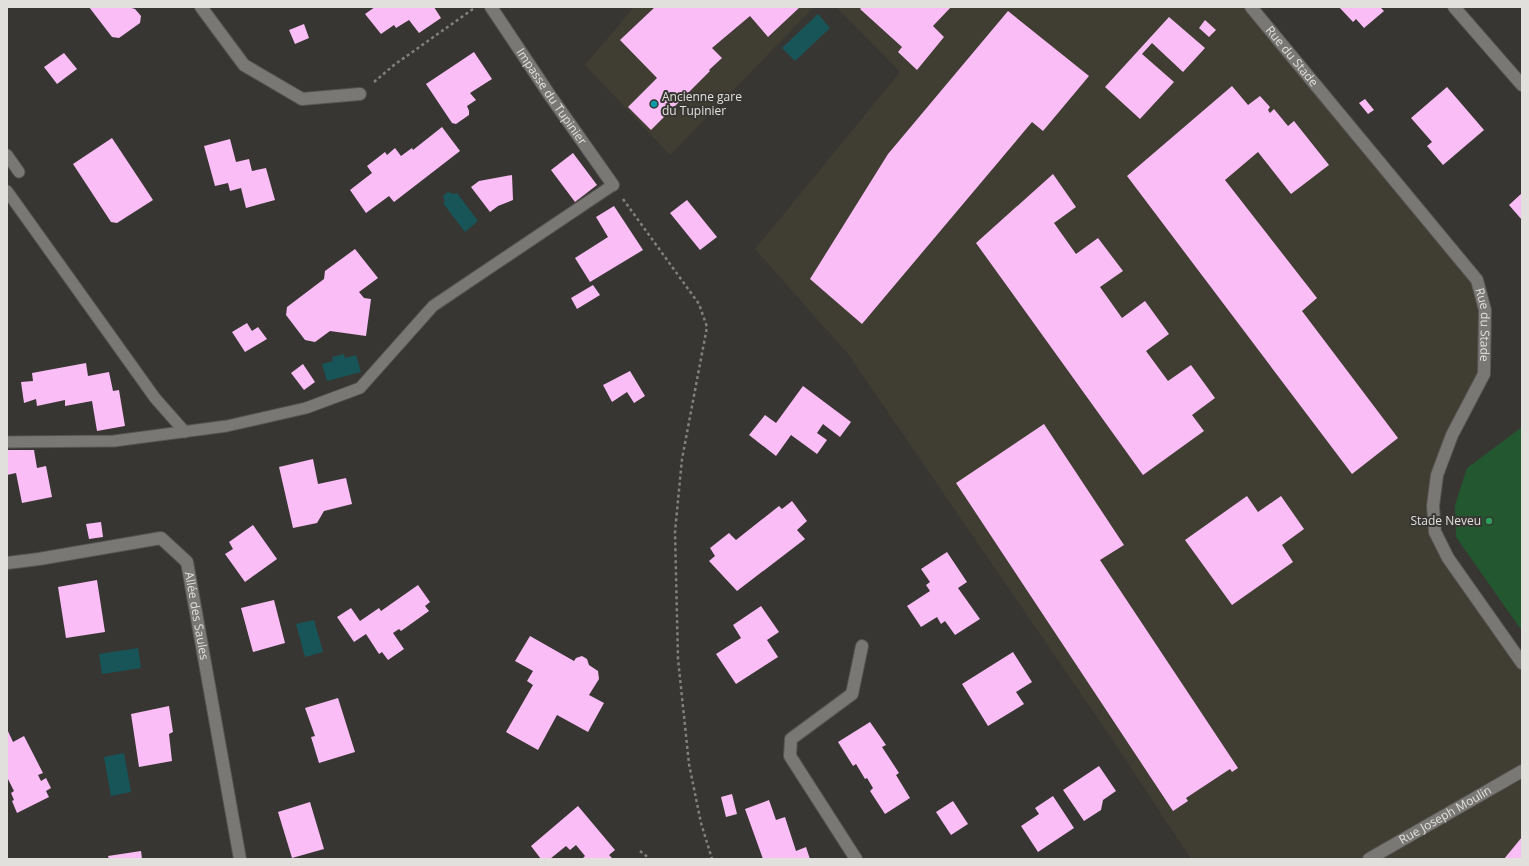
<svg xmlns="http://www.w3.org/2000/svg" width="1529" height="866" font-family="'Open Sans',sans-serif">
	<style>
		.built { fill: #403d33 }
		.green { fill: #23572f }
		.water { fill: #185558 }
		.building { fill: #fbbdf5 }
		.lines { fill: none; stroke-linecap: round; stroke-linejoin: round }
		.service-casing { stroke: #555451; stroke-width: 13 }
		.minor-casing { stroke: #555451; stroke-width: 14 }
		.path { stroke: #82817e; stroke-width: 2.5; stroke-dasharray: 3 3; stroke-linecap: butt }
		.service { stroke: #7a7874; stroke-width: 11 }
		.minor { stroke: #7a7874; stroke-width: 12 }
		.culture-dot { fill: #0f9aa8; stroke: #373632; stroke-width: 1.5 }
		.leisure-dot { fill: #2e9e5b; stroke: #373632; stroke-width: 1.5 }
		.labels { text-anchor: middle; stroke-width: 4; stroke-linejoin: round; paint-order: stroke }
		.street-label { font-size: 12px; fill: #e1e0dd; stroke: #373632 }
		.poi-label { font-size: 12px; fill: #e1e0dd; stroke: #373632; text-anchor: start }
	</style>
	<rect width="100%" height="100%" fill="#373632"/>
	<g class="built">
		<path d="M634 7H814L670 155 585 65Z"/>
		<path d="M836 7H1251L1477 280 1484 374 1437 475 1435 532 1522 663V859H1191L1110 736 848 354 755 249 900 72Z"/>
	</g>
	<path class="green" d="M1522 427V631L1456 537 1455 505 1467 468Z"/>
	<g class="water">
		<path d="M818 14 830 28 795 61 782 48Z"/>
		<path d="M448 192 454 194 457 193 478 221 465 232 443 203 445 202 443 196Z"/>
		<path d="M344 354 345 358 356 355 361 372 327 381 322 364 333 361 332 357Z"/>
		<path d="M314 620 323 652 305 657 296 624Z"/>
		<path d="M138 648 141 668 102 674 99 654Z"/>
		<path d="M124 753 131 792 111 796 104 757Z"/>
	</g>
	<g class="building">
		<path d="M89 7H128L135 9 141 16 140 23 119 38 112 37Z"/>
		<path d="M375 7H434L441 18 419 33 409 20 396 28 394 25 381 34 365 14Z"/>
		<path d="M655 7H800L768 37 750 16 712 48 722 58 709 70 710 71 651 130 628 107 657 78 620 40Z"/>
		<path d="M862 7H951L933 26 944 37 917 70 898 52 902 47 860 9Z"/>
		<path d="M1339 7H1380L1384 11 1364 28 1356 19 1353 22Z"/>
		<path d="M1008 11 1089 76 1043 131 1032 122 862 324 810 279 888 154Z"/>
		<path d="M1169 17 1205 48 1183 72 1152 43 1142 54 1174 82 1140 119 1105 87Z"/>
		<path d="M1205 20 1216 30 1209 37 1199 28Z"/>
		<path d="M304 24 309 38 295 44 289 30Z"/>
		<path d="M474 52 492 79 470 93 476 100 467 106 469 111V115L456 124 452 123 426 84Z"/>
		<path d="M64 53 77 69 57 84 44 67Z"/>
		<path d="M1232 86 1248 105 1260 96 1270 107 1268 110 1270 113 1274 109 1288 126 1294 121 1329 165 1291 194 1258 152 1225 180 1317 298 1302 311 1398 438 1352 474 1127 176Z"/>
		<path d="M1447 87 1484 130 1443 165 1427 146 1432 142 1411 118Z"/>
		<path d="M1365 99 1374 110 1368 114 1359 103Z"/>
		<path d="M442 127 460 151 394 202 389 196 366 213 350 190 372 173 367 166 385 152 387 155 395 148 401 156 412 148 413 150Z"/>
		<path d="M112 138 153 200 117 223 111 222 73 164Z"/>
		<path d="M230 139 236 162 249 159 252 171 266 168 275 200 246 208 241 188 230 191 228 183 215 186 204 146Z"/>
		<path d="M573 153 597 185 575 202 551 170Z"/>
		<path d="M1053 174 1076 207 1054 223 1076 254 1098 238 1123 271 1100 287 1122 318 1145 301 1169 334 1146 351 1168 381 1191 365 1215 398 1192 415 1204 431 1143 475 976 243Z"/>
		<path d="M512 175 513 200 498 206 490 212 471 187 479 181Z"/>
		<path d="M1522 193V220L1509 205Z"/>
		<path d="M687 200 717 237 700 250 670 213Z"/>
		<path d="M614 206 643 250 590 282 575 258 608 237 596 217Z"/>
		<path d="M355 249 378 278 359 292 364 298 371 299 366 336 330 331 315 342 305 340 286 315 287 307 324 279 325 271Z"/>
		<path d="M593 285 600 295 577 309 571 298Z"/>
		<path d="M247 323 252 331 258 327 267 339 245 352 232 332Z"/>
		<path d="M86 363 88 376 109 372 113 391 119 390 125 426 97 431 92 401 65 406V400L37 406 36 399 24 403 21 382 33 381 32 373Z"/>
		<path d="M303 364 315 382 304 390 291 373Z"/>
		<path d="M630 371 645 396 634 403 627 392 612 402 603 385Z"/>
		<path d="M803 386 851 422 840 437 823 424 817 433 827 440 817 454 791 435 776 456 749 435 765 415 776 423Z"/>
		<path d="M1044 424 1124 545 1100 560 1238 768 1232 772 1230 769 1186 798 1188 801 1173 811 956 483Z"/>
		<path d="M7 450H34L37 468 46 466 52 497 22 503 16 473 7 475Z"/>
		<path d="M313 459 318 484 346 478 352 504 324 511 317 523 293 528 279 467Z"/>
		<path d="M1247 496 1258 512 1281 496 1304 529 1282 545 1293 562 1232 605 1185 540Z"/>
		<path d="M792 501 807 521 797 530 805 539 737 591 709 561 715 556 710 548 729 533 736 540 779 506 782 509Z"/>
		<path d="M101 522 103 537 89 539 86 524Z"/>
		<path d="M253 525 277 559 245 582 225 554 233 549 229 542Z"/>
		<path d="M947 552 967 582 958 588 980 619 955 635 945 621 941 624 937 617 921 627 907 606 930 591 926 585 930 582 921 569Z"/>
		<path d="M97 580 105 632 66 638 58 587Z"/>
		<path d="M418 585 430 602 425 606 429 611 401 631 399 629 393 633 404 649 388 660 382 652 379 654 366 634 354 642 337 617 351 608 360 621 379 608 381 611Z"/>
		<path d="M274 600 285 643 253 652 241 608Z"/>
		<path d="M761 606 779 632 767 640 778 657 736 684 716 654 741 638 733 625Z"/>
		<path d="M530 636 574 661 576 658 582 656 587 659 589 665 598 671 599 679 589 695 604 703 588 732 557 715 538 750 506 732 533 685 527 681 533 671 515 661Z"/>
		<path d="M1013 652 1032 682 1016 692 1024 704 988 726 962 684Z"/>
		<path d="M338 698 355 752 319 763 311 737 315 736 305 708Z"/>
		<path d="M169 706 173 732 169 734 172 761 139 767 131 714Z"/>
		<path d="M870 722 886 745 882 747 899 773 896 775 910 798 885 814 870 791 873 788 867 778 865 779 856 764 853 766 838 742Z"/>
		<path d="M7 729 13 742 24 736 43 773 38 775 41 781 46 778 51 788 46 791 49 797 17 813 12 801 14 800 11 793 14 791 7 777Z"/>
		<path d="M1099 766 1116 791 1103 800 1101 810 1084 821 1063 790Z"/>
		<path d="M732 794 737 814 726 817 721 797Z"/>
		<path d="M1053 796 1074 828 1038 852 1021 826 1039 814 1035 808Z"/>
		<path d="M769 800 776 820 785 817 796 851 806 847 810 859H763L745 809Z"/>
		<path d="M953 801 968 824 951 835 936 812Z"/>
		<path d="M310 802 324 849 292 858 278 812Z"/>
		<path d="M578 806 615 850 609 855 613 859H582L585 856 576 845 570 850 566 846 550 859H541L531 846Z"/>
		<path d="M1522 837V859H1504Z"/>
		<path d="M141 851 142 859H109L108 856Z"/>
	</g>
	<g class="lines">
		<g class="service-casing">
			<g id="service">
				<path d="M7 155 19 172"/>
				<path d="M7 191 155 398 185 432"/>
				<path d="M7 442 114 441 227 426 306 408 360 388 433 306 613 185"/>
			</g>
		</g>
		<g class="minor-casing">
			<g id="minor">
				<path d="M201 7 244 65 302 99 360 94"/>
				<path id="s1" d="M491 7 551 97 613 185"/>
				<path id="s2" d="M1251 7 1477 280 1485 310 1484 374 1452 435 1437 475 1433 506 1435 532 1448 558 1522 663"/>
				<path d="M1454 7 1522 85"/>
				<path id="s3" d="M7 563 39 559 161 538 187 562 240 859"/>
				<path d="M856 859 790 756 791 739 852 694 862 646"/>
				<path id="s4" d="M1369 859 1522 771"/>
			</g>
		</g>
		<g class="path">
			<path d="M374 82 394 65 473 9"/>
			<path d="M623 199 699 304 707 327 682 459 675 532 678 659 689 764 701 823 712 859"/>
			<path d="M640 851 650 859"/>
		</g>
		<use href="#service" class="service"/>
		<use href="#minor" class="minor"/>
	</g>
	<circle class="culture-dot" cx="654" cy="104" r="4"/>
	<circle class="leisure-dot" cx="1489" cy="521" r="4"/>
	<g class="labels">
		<g class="street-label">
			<text dy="4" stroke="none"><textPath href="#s2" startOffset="64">Rue du Stade</textPath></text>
			<text dy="4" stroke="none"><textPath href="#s1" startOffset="108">Impasse du Tupinier</textPath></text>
			<text dy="4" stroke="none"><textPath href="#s2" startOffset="400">Rue du Stade</textPath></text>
			<text dy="4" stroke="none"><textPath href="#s3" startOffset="246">Allée des Saules</textPath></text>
			<text dy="4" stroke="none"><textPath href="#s4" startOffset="88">Rue Joseph Moulin</textPath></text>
		</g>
		<g class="poi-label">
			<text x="662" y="101">Ancienne gare<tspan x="662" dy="14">du Tupinier</tspan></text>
			<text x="1481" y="525" text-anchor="end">Stade Neveu</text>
		</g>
	</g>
	<rect width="1529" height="866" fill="none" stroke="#e1e0dd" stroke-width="16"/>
</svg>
